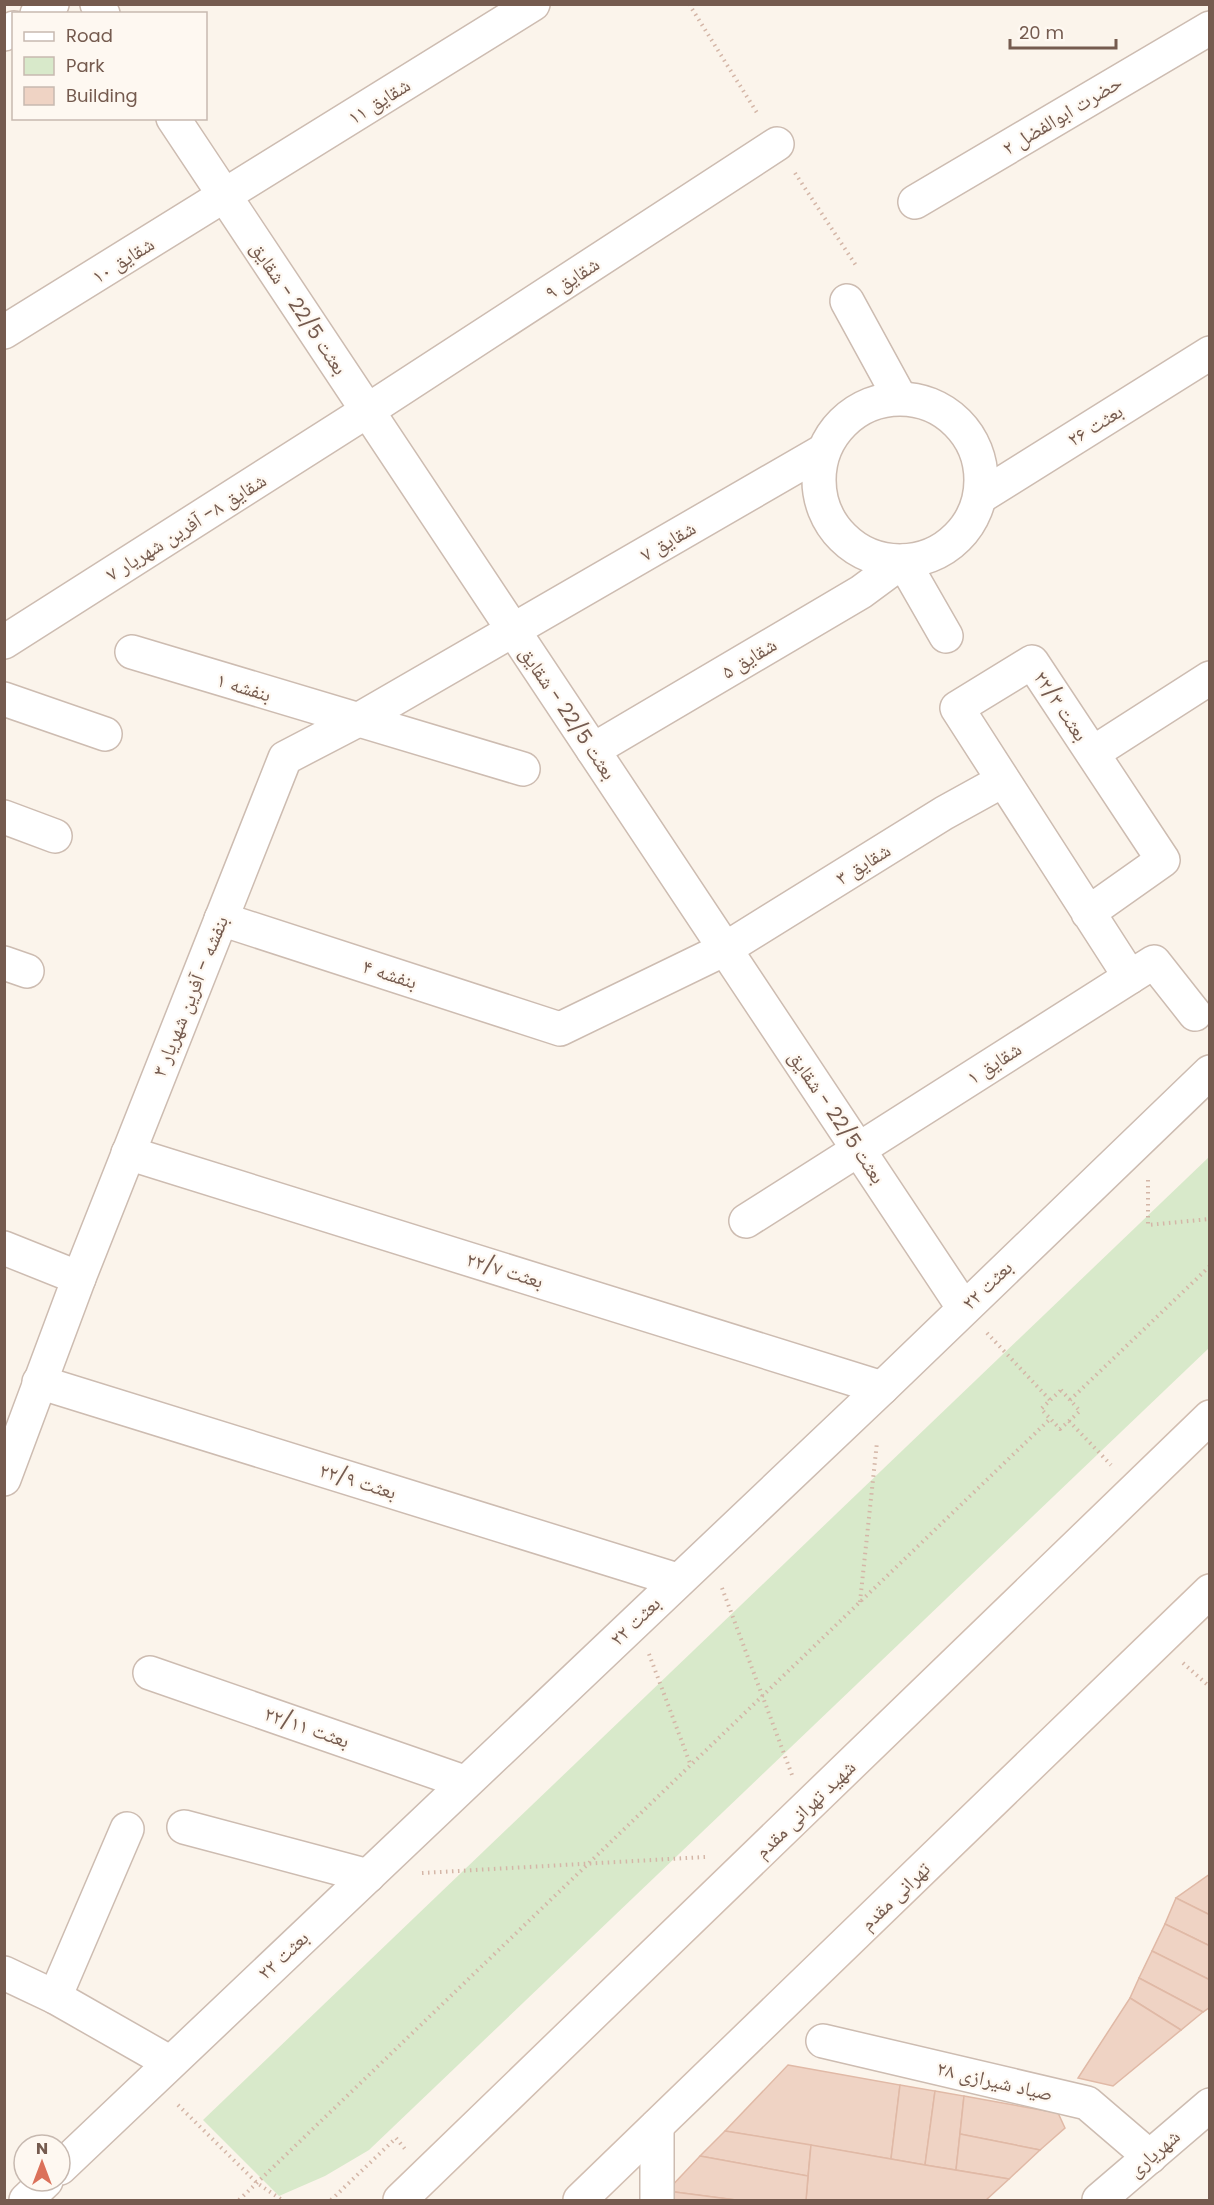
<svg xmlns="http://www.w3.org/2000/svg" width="1214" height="2205" font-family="Poppins,'Noto Naskh Arabic',sans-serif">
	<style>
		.green { fill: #d8e9ca }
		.building { fill: #efd3c4; stroke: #e0b9a6; stroke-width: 1.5 }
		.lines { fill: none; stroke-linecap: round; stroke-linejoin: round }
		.minor-casing { stroke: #cdbcb1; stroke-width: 36 }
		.tertiary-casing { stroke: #cdbcb1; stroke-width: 36 }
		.secondary-casing { stroke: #d2beb1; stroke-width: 36 }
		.path { stroke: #d4b6a7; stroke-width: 4; stroke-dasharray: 1.5 4.5; stroke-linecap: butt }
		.minor { stroke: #fff; stroke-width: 33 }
		.tertiary { stroke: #fff; stroke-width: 33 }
		.secondary { stroke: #fff; stroke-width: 33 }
		.labels { text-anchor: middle; stroke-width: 4.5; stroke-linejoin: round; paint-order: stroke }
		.street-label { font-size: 20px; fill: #755b4f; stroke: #fef8f1 }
	</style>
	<rect width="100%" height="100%" fill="#fbf4eb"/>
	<path class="green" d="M1209 1157V1348L369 2150 325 2176 279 2196 203 2120Z"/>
	<g class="building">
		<path d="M1210 1874V1915L1176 1898Z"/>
		<path d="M1176 1898 1210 1915V1946L1165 1924Z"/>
		<path d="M1165 1924 1210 1946V1980L1152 1951Z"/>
		<path d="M1152 1951 1210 1980V2007L1203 2012 1139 1978Z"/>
		<path d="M1139 1978 1203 2012 1181 2030 1130 1998Z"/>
		<path d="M1130 1998 1181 2030 1113 2086 1078 2078Z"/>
		<path d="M788 2065 900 2085 891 2159 725 2131Z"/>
		<path d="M900 2085 935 2091 925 2165 891 2159Z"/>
		<path d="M935 2091 964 2096 956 2170 925 2165Z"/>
		<path d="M964 2096 1058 2113 1065 2128 1040 2150 960 2134Z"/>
		<path d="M725 2131 811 2145 808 2176 700 2156Z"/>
		<path d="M960 2134 1040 2150 1009 2179 956 2170Z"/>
		<path d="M811 2145 925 2165 1009 2179 986 2200H806Z"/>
		<path d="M700 2156 808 2176 806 2200H736L667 2191Z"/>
		<path d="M667 2191 736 2200H657Z"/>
	</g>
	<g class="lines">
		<g class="minor-casing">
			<g id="minor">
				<path d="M97 4 103 14"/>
				<path d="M37 14 52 4"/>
				<path d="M4 34 14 28"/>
				<path d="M173 118 963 1307"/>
				<path d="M915 202 1210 28"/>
				<path d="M847 301 900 398"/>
				<path d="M4 332 533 4"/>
				<circle cx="900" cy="480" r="81"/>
				<path d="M980 497 1210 353"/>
				<path d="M4 642 367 411 777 144"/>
				<path d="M132 652 523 769"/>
				<path d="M4 699 105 734"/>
				<path d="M593 750 861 592 903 561 946 636"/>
				<path d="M1093 753 1210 678"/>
				<path d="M4 817 55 836"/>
				<path d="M1088 913 1163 860 1032 662 957 708 1130 977 1154 962 1195 1014"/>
				<path d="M221 919 560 1029 725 949 944 813 1002 781"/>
				<path d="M4 963 27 971"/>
				<path d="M128 1153 882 1388"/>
				<path d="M746 1221 1130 977"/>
				<path d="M4 1248 79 1278"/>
				<path d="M39 1382 677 1580"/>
				<path d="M4 1479 79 1278 285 758 356 721 823 451"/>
				<path d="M150 1673 464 1782"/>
				<path d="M184 1827 368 1876"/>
				<path d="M4 1973 55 1997 169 2062"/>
				<path d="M55 1997 127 1829"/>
				<path d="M823 2041 1087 2103 1150 2157"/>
				<path d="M657 2126V2200"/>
				<path d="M60 2168 882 1388 1210 1072"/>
				<path d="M26 2200 46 2181"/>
			</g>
		</g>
		<g class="tertiary-casing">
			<path id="tertiary" d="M1099 2200 1210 2105"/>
		</g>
		<g class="secondary-casing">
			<g id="secondary">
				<path d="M400 2200 1210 1417"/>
				<path d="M580 2200 1210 1591"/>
			</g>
		</g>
		<g class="path">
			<path d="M689 4 759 116"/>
			<path d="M795 173 857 267"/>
			<path d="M1148 1180V1225L1210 1219"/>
			<path d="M987 1333 1050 1400"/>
			<path d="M1061 1390 1080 1411 1060 1429 1041 1409Z"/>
			<path d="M1070 1400 1210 1266"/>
			<path d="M1069 1421 1111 1465"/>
			<path d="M722 1588 792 1775"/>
			<path d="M860 1602 877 1442"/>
			<path d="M649 1654 691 1766"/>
			<path d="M1183 1663 1210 1687"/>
			<path d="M422 1873 705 1857"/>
			<path d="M178 2105 257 2183 282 2200"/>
			<path d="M239 2200 1050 1419"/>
			<path d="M331 2200 396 2138 405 2149"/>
		</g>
		<use href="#minor" class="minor"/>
		<use href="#tertiary" class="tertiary"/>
		<use href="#secondary" class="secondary"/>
	</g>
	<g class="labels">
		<g class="street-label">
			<text transform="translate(379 101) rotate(-32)" y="7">شقایق ۱۱</text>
			<text transform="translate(1062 115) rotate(-31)" y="7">حضرت ابوالفضل ۲</text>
			<text transform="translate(123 260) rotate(-32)" y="7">شقایق ۱۰</text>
			<text transform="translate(572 278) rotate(-33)" y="7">شقایق ۹</text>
			<text transform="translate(299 308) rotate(56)" y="7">بعثت 22/5 - شقایق</text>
			<text transform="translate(1095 425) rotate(-32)" y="7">بعثت ۲۶</text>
			<text transform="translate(186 527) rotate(-32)" y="7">شقایق ۸- آفرین شهریار ۷</text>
			<text transform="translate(668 541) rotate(-30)" y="7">شقایق ۷</text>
			<text transform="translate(749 658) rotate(-31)" y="7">شقایق ۵</text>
			<text transform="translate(244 687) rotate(17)" y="7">بنفشه ۱</text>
			<text transform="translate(1061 706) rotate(56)" y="7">بعثت ۲۲/۳</text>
			<text transform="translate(568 713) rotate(56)" y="7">بعثت 22/5 - شقایق</text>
			<text transform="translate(863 864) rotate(-32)" y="7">شقایق ۳</text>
			<text transform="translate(390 974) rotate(18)" y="7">بنفشه ۴</text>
			<text transform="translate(190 996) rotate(-68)" y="7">بنفشه - آفرین شهریار ۳</text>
			<text transform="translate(994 1063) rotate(-33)" y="7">شقایق ۱</text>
			<text transform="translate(837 1117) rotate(56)" y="7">بعثت 22/5 - شقایق</text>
			<text transform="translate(505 1270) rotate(17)" y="7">بعثت ۲۲/۷</text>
			<text transform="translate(987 1285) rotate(-44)" y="7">بعثت ۲۲</text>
			<text transform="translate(358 1481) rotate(17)" y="7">بعثت ۲۲/۹</text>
			<text transform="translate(635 1621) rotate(-44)" y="7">بعثت ۲۲</text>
			<text transform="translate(307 1727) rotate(19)" y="7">بعثت ۲۲/۱۱</text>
			<text transform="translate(805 1809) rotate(-44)" y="7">شهید تهرانی مقدم</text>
			<text transform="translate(895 1896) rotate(-44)" y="7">تهرانی مقدم</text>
			<text transform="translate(283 1955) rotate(-43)" y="7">بعثت ۲۲</text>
			<text transform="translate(995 2081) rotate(13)" y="7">صیاد شیرازی ۲۸</text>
			<text transform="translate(1154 2153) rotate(-41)" y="7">شهریاری</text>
		</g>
	</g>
	<rect width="1214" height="2205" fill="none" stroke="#755b4f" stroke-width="12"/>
	<rect x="12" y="12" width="195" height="108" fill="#fef8f1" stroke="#c7b9b0" stroke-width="1.5"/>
	<rect x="24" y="32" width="30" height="9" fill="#ffffff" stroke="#c7b9b0" stroke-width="1.5"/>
	<text x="66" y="42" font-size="18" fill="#755b4f">Road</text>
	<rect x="24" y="57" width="30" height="18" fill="#d8e9ca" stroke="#c7b9b0" stroke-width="1.5"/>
	<text x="66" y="72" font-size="18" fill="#755b4f">Park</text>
	<rect x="24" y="87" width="30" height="18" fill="#efd3c4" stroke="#c7b9b0" stroke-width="1.5"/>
	<text x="66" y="102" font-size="18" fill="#755b4f">Building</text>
	<g transform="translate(42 2163)"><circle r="28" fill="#fef8f1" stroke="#c7b9b0" stroke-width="1.5"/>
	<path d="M0-4.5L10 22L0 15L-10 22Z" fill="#db715a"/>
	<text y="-9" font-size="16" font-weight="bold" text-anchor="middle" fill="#755b4f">N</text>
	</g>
	<path d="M1010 39v9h106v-9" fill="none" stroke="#755b4f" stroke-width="3"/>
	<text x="1019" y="39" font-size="18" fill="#755b4f" stroke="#fef8f1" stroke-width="4.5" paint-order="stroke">20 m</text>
</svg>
